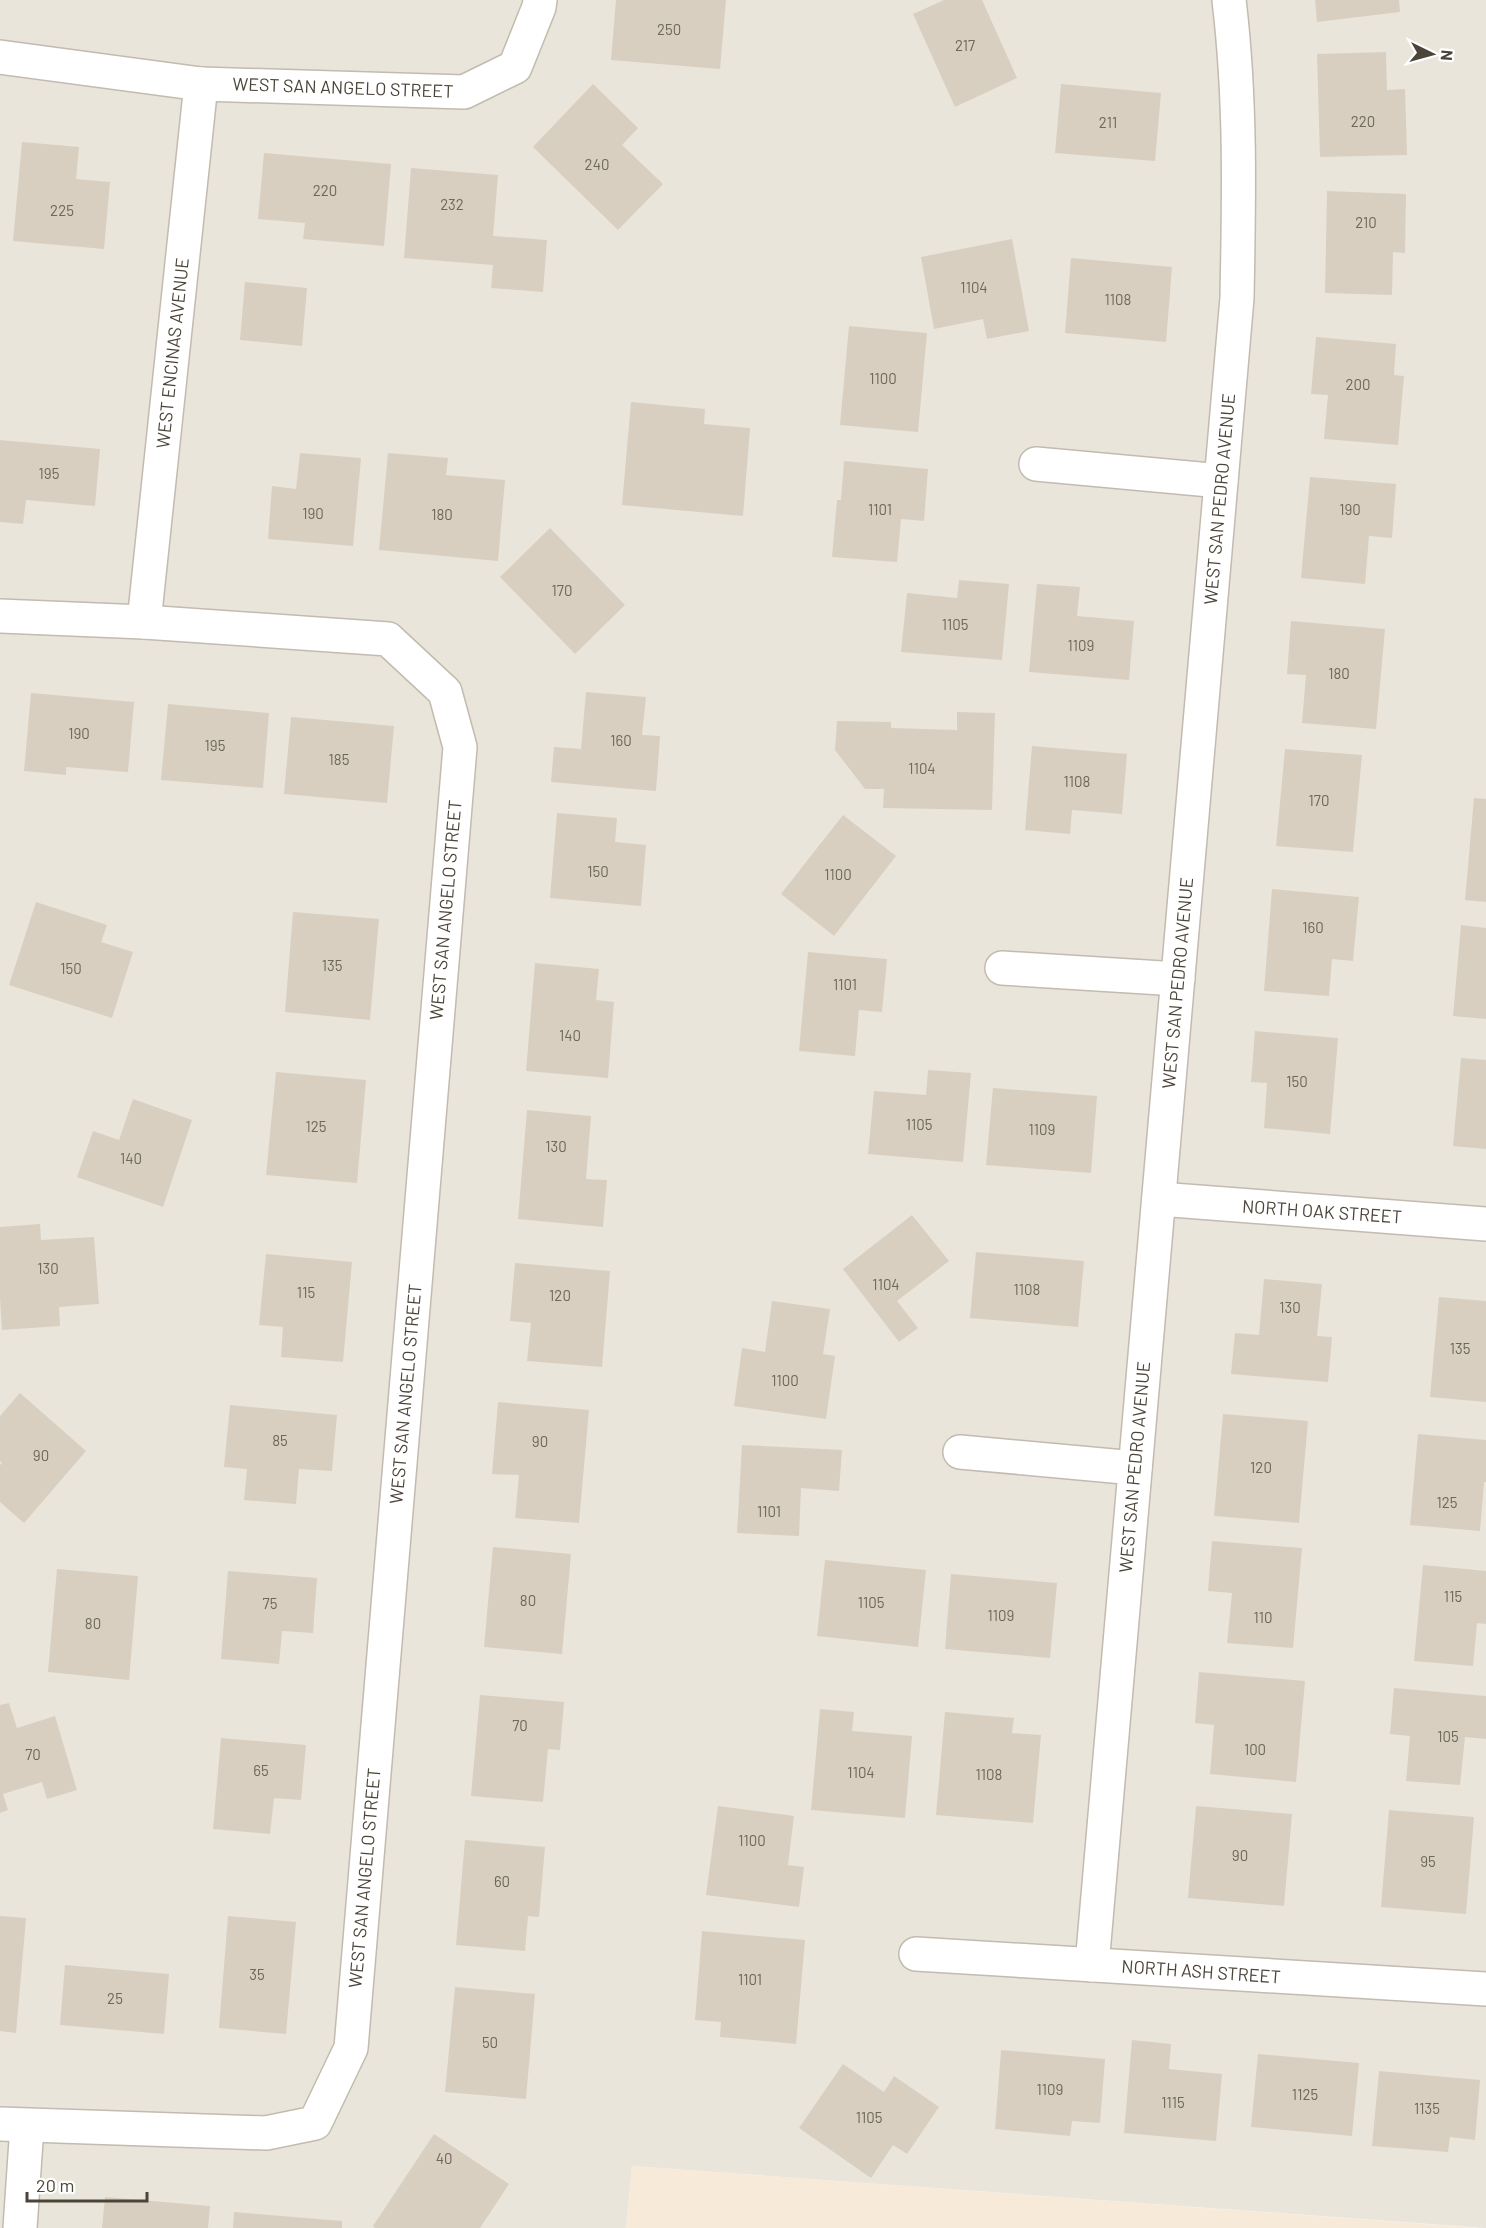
<svg xmlns="http://www.w3.org/2000/svg" width="1486" height="2228" font-family="Barlow,sans-serif">
	<style>
		.residential { fill: #eae5da }
		.commercial { fill: #f7ead8 }
		.building { fill: #d8cfc1 }
		.lines { fill: none; stroke-linecap: round; stroke-linejoin: round }
		.minor-casing { stroke: #c2bbae; stroke-width: 36 }
		.minor { stroke: #fff; stroke-width: 33 }
		.labels { text-anchor: middle; stroke-width: 4.5; stroke-linejoin: round; paint-order: stroke }
		.number-label { font-size: 15px; fill: #6e675b }
		.street-label { font-size: 18px; fill: #4b4439; stroke: #fff }
	</style>
	<rect width="100%" height="100%" fill="#f6f3ec"/>
	<path class="residential" d="M0 0H1486V2228L632 2166 626 2228H0Z"/>
	<path class="commercial" d="M632 2166 1476 2228H626Z"/>
	<g class="building">
		<path d="M616 0H726L720 69 611 60Z"/>
		<path d="M944 0H982L1017 78 955 107 913 14Z"/>
		<path d="M1315 0H1399L1400 12 1317 22Z"/>
		<path d="M1386 52 1387 90 1405 89 1407 155 1320 157 1317 54Z"/>
		<path d="M593 84 638 128 622 145 663 184 618 230 533 147Z"/>
		<path d="M1061 84 1161 93 1155 161 1055 153Z"/>
		<path d="M22 142 79 147 76 179 110 182 104 249 13 241Z"/>
		<path d="M264 153 391 164 384 246 303 239 305 223 258 219Z"/>
		<path d="M411 168 498 175 493 236 547 240 543 292 491 288 493 265 404 258Z"/>
		<path d="M1327 191 1406 194 1405 253 1393 252 1392 295 1325 293Z"/>
		<path d="M1012 239 1029 331 987 339 983 319 934 329 921 257Z"/>
		<path d="M1071 258 1172 267 1166 342 1065 333Z"/>
		<path d="M245 282 307 288 302 346 240 340Z"/>
		<path d="M849 326 927 333 918 432 840 425Z"/>
		<path d="M1316 337 1396 344 1394 375 1404 376 1398 445 1324 439 1328 395 1311 394Z"/>
		<path d="M631 402 705 409 704 424 750 428 743 516 622 505Z"/>
		<path d="M0 440 100 449 95 506 26 500 23 524 0 522Z"/>
		<path d="M300 453 361 458 353 546 268 539 272 486 296 489Z"/>
		<path d="M388 453 448 458 446 475 505 480 498 561 379 550Z"/>
		<path d="M844 461 928 469 924 521 901 519 897 562 832 557 837 500H841Z"/>
		<path d="M1310 477 1396 484 1392 538 1369 536 1365 584 1301 578Z"/>
		<path d="M550 528 625 605 575 654 500 577Z"/>
		<path d="M959 580 1009 584 1002 660 901 652 907 593 957 598Z"/>
		<path d="M1037 584 1080 587 1077 616 1134 621 1129 680 1029 672Z"/>
		<path d="M1291 621 1385 629 1376 729 1302 723 1306 675 1287 674Z"/>
		<path d="M586 692 646 697 642 735 660 736 656 791 551 782 554 747 581 749Z"/>
		<path d="M31 693 134 702 128 772 66 767V775L24 771Z"/>
		<path d="M168 704 269 713 263 788 161 780Z"/>
		<path d="M957 712 995 713 992 810 883 808 884 789H865L835 750 837 721 891 722V728L957 730Z"/>
		<path d="M291 717 394 726 387 803 284 794Z"/>
		<path d="M1032 746 1127 754 1122 814 1072 810 1070 834 1025 830Z"/>
		<path d="M1285 749 1362 755 1353 852 1276 846Z"/>
		<path d="M1474 798 1486 799V902L1465 900Z"/>
		<path d="M557 813 617 818 615 842 646 845 641 906 550 898Z"/>
		<path d="M843 815 896 856 834 936 781 894Z"/>
		<path d="M1272 889 1359 897 1353 961 1332 959 1329 996 1264 991Z"/>
		<path d="M36 902 107 925 101 942 133 952 112 1018 9 985Z"/>
		<path d="M293 912 379 919 370 1020 285 1012Z"/>
		<path d="M1461 925 1486 928V1019L1453 1016Z"/>
		<path d="M808 952 887 959 882 1012 859 1010 855 1056 799 1051Z"/>
		<path d="M535 963 599 969 596 1000 614 1002 608 1078 526 1071Z"/>
		<path d="M1255 1031 1338 1038 1330 1134 1264 1128 1267 1083 1251 1082Z"/>
		<path d="M1461 1058 1486 1060V1149L1453 1146Z"/>
		<path d="M928 1070 971 1073 963 1162 868 1154 874 1091 926 1095Z"/>
		<path d="M276 1072 366 1080 357 1183 266 1175Z"/>
		<path d="M993 1088 1097 1096 1091 1173 986 1165Z"/>
		<path d="M133 1099 192 1120 163 1207 77 1177 93 1131 119 1140Z"/>
		<path d="M527 1110 591 1116 586 1179 607 1180 603 1227 518 1219Z"/>
		<path d="M912 1215 949 1261 897 1301 918 1328 899 1342 843 1269Z"/>
		<path d="M40 1224 41 1240 94 1237 99 1304 59 1307 60 1326 2 1330 0 1298V1227Z"/>
		<path d="M976 1252 1084 1261 1078 1327 970 1318Z"/>
		<path d="M266 1254 352 1262 343 1362 281 1357 283 1327 259 1325Z"/>
		<path d="M515 1263 610 1271 602 1367 527 1361 531 1323 510 1321Z"/>
		<path d="M1264 1279 1322 1284 1317 1336 1332 1337 1328 1382 1231 1374 1235 1333 1259 1335Z"/>
		<path d="M1439 1297 1486 1301V1402L1430 1397Z"/>
		<path d="M772 1301 830 1309 823 1354 835 1356 826 1419 734 1406 742 1348 765 1352Z"/>
		<path d="M20 1393 86 1451 24 1523 0 1502V1465L2 1463 0 1461V1416Z"/>
		<path d="M498 1402 589 1410 579 1523 515 1518 519 1475 492 1474Z"/>
		<path d="M230 1405 337 1415 332 1471 299 1469 296 1504 244 1500 247 1469 224 1467Z"/>
		<path d="M1223 1414 1308 1421 1299 1523 1214 1516Z"/>
		<path d="M1418 1434 1486 1440V1482H1484L1480 1531 1410 1525Z"/>
		<path d="M742 1445 842 1450 839 1491 801 1488 799 1536 737 1533Z"/>
		<path d="M1212 1541 1302 1548 1293 1648 1227 1643 1232 1593 1208 1591Z"/>
		<path d="M493 1547 571 1554 562 1654 484 1647Z"/>
		<path d="M825 1560 926 1570 918 1647 817 1636Z"/>
		<path d="M1423 1565 1486 1571V1624L1477 1623 1473 1666 1414 1661Z"/>
		<path d="M57 1569 138 1576 129 1680 48 1672Z"/>
		<path d="M228 1571 317 1578 313 1633 282 1631 279 1664 221 1659Z"/>
		<path d="M951 1574 1057 1583 1050 1658 945 1649Z"/>
		<path d="M1199 1672 1305 1681 1296 1782 1210 1774 1214 1725 1195 1723Z"/>
		<path d="M1394 1688 1486 1696V1739L1465 1737 1460 1785 1406 1781 1410 1736 1390 1734Z"/>
		<path d="M480 1695 564 1702 560 1750 548 1749 543 1802 471 1796Z"/>
		<path d="M9 1703 17 1728 55 1716 77 1790 47 1799 42 1782 3 1794 8 1810 0 1813V1705Z"/>
		<path d="M820 1709 854 1712 852 1731 912 1736 905 1818 811 1810Z"/>
		<path d="M945 1712 1014 1718 1012 1733 1041 1735 1033 1823 936 1815Z"/>
		<path d="M221 1738 306 1745 301 1800 274 1798 270 1834 213 1829Z"/>
		<path d="M718 1806 794 1816 788 1865 804 1867 799 1907 706 1895Z"/>
		<path d="M1196 1806 1292 1814 1284 1906 1188 1898Z"/>
		<path d="M1389 1810 1474 1817 1466 1914 1381 1907Z"/>
		<path d="M465 1840 545 1847 539 1917 528 1916 525 1951 456 1945Z"/>
		<path d="M0 1916 26 1918 16 2033 0 2031Z"/>
		<path d="M228 1916 296 1922 286 2034 219 2028Z"/>
		<path d="M702 1931 805 1940 796 2044 720 2037 721 2022 695 2020Z"/>
		<path d="M65 1965 169 1974 164 2034 60 2025Z"/>
		<path d="M455 1987 535 1994 526 2099 445 2092Z"/>
		<path d="M1132 2040 1171 2044 1169 2069 1222 2074 1216 2141 1124 2133Z"/>
		<path d="M1001 2050 1105 2059 1100 2123 1072 2121 1070 2136 995 2129Z"/>
		<path d="M1258 2054 1359 2063 1352 2136 1251 2127Z"/>
		<path d="M843 2064 884 2092 894 2076 939 2107 907 2154 893 2145 871 2178 799 2128Z"/>
		<path d="M1379 2071 1480 2080 1475 2140 1450 2137 1448 2152 1372 2146Z"/>
		<path d="M434 2134 509 2184 480 2228H375L373 2226Z"/>
		<path d="M105 2197 210 2206 208 2228H102Z"/>
		<path d="M234 2212 342 2221V2228H233Z"/>
	</g>
	<g class="lines">
		<g class="minor-casing">
			<g id="minor">
				<path d="M0 57 201 84 464 92 515 67 539 7 540 0"/>
				<path d="M1036 464 1221 481"/>
				<path d="M0 616 144 622 388 639 445 692 460 747 351 2048 315 2123 266 2133 0 2124"/>
				<path d="M144 622 201 84"/>
				<path d="M1002 968 1178 979"/>
				<path d="M1159 1199 1486 1224"/>
				<path d="M960 1452 1135 1468"/>
				<path d="M916 1954 1486 1989"/>
				<path d="M1092 1965 1237 298C1239 198 1241 99 1229 0"/>
				<path d="M20 2228 27 2126"/>
			</g>
		</g>
		<use href="#minor" class="minor"/>
	</g>
	<g class="labels">
		<g class="number-label">
			<text x="669" y="35">250</text>
			<text x="965" y="51">217</text>
			<text x="1363" y="127">220</text>
			<text x="1108" y="128">211</text>
			<text x="597" y="170">240</text>
			<text x="325" y="196">220</text>
			<text x="452" y="210">232</text>
			<text x="62" y="216">225</text>
			<text x="1366" y="228">210</text>
			<text x="974" y="293">1104</text>
			<text x="1118" y="305">1108</text>
			<text x="883" y="384">1100</text>
			<text x="1358" y="390">200</text>
			<text x="49" y="479">195</text>
			<text x="880" y="515">1101</text>
			<text x="1350" y="515">190</text>
			<text x="313" y="519">190</text>
			<text x="442" y="520">180</text>
			<text x="562" y="596">170</text>
			<text x="955" y="630">1105</text>
			<text x="1081" y="651">1109</text>
			<text x="1339" y="679">180</text>
			<text x="79" y="739">190</text>
			<text x="621" y="746">160</text>
			<text x="215" y="751">195</text>
			<text x="339" y="765">185</text>
			<text x="922" y="774">1104</text>
			<text x="1077" y="787">1108</text>
			<text x="1319" y="806">170</text>
			<text x="598" y="877">150</text>
			<text x="838" y="880">1100</text>
			<text x="1313" y="933">160</text>
			<text x="332" y="971">135</text>
			<text x="71" y="974">150</text>
			<text x="845" y="990">1101</text>
			<text x="570" y="1041">140</text>
			<text x="1297" y="1087">150</text>
			<text x="919" y="1130">1105</text>
			<text x="316" y="1132">125</text>
			<text x="1042" y="1135">1109</text>
			<text x="556" y="1152">130</text>
			<text x="131" y="1164">140</text>
			<text x="48" y="1274">130</text>
			<text x="886" y="1290">1104</text>
			<text x="1027" y="1295">1108</text>
			<text x="306" y="1298">115</text>
			<text x="560" y="1301">120</text>
			<text x="1290" y="1313">130</text>
			<text x="1460" y="1354">135</text>
			<text x="785" y="1386">1100</text>
			<text x="280" y="1446">85</text>
			<text x="540" y="1447">90</text>
			<text x="41" y="1461">90</text>
			<text x="1261" y="1473">120</text>
			<text x="1447" y="1508">125</text>
			<text x="769" y="1517">1101</text>
			<text x="1453" y="1602">115</text>
			<text x="528" y="1606">80</text>
			<text x="871" y="1608">1105</text>
			<text x="270" y="1609">75</text>
			<text x="1001" y="1621">1109</text>
			<text x="1263" y="1623">110</text>
			<text x="93" y="1629">80</text>
			<text x="520" y="1731">70</text>
			<text x="1448" y="1742">105</text>
			<text x="1255" y="1755">100</text>
			<text x="33" y="1760">70</text>
			<text x="261" y="1776">65</text>
			<text x="861" y="1778">1104</text>
			<text x="989" y="1780">1108</text>
			<text x="752" y="1846">1100</text>
			<text x="1240" y="1861">90</text>
			<text x="1428" y="1867">95</text>
			<text x="502" y="1887">60</text>
			<text x="257" y="1980">35</text>
			<text x="750" y="1985">1101</text>
			<text x="115" y="2004">25</text>
			<text x="490" y="2048">50</text>
			<text x="1050" y="2095">1109</text>
			<text x="1305" y="2100">1125</text>
			<text x="1173" y="2108">1115</text>
			<text x="1427" y="2114">1135</text>
			<text x="869" y="2123">1105</text>
			<text x="444" y="2164">40</text>
		</g>
		<g class="street-label">
			<text transform="translate(343 88) rotate(2)" y="6">WEST SAN ANGELO STREET</text>
			<text transform="translate(173 353) rotate(-84)" y="6">WEST ENCINAS AVENUE</text>
			<text transform="translate(1220 499) rotate(-85)" y="6">WEST SAN PEDRO AVENUE</text>
			<text transform="translate(446 910) rotate(-85)" y="6">WEST SAN ANGELO STREET</text>
			<text transform="translate(1178 983) rotate(-85)" y="6">WEST SAN PEDRO AVENUE</text>
			<text transform="translate(1322 1212) rotate(4)" y="6">NORTH OAK STREET</text>
			<text transform="translate(406 1394) rotate(-85)" y="6">WEST SAN ANGELO STREET</text>
			<text transform="translate(1135 1467) rotate(-85)" y="6">WEST SAN PEDRO AVENUE</text>
			<text transform="translate(365 1878) rotate(-85)" y="6">WEST SAN ANGELO STREET</text>
			<text transform="translate(1201 1972) rotate(4)" y="6">NORTH ASH STREET</text>
		</g>
	</g>
	<g transform="translate(1432 54) rotate(95)" stroke="#ffffff" stroke-width="4.5" paint-order="stroke">
	<path d="M0-4.5L10 22L0 15L-10 22Z" fill="#4b4439"/>
	<text y="-9" font-size="16" font-weight="bold" text-anchor="middle" fill="#4b4439">N</text>
	</g>
	<path d="M27 2192v9h120v-9" fill="none" stroke="#4b4439" stroke-width="3"/>
	<text x="36" y="2192" font-size="18" fill="#4b4439" stroke="#ffffff" stroke-width="4.5" paint-order="stroke">20 m</text>
</svg>
